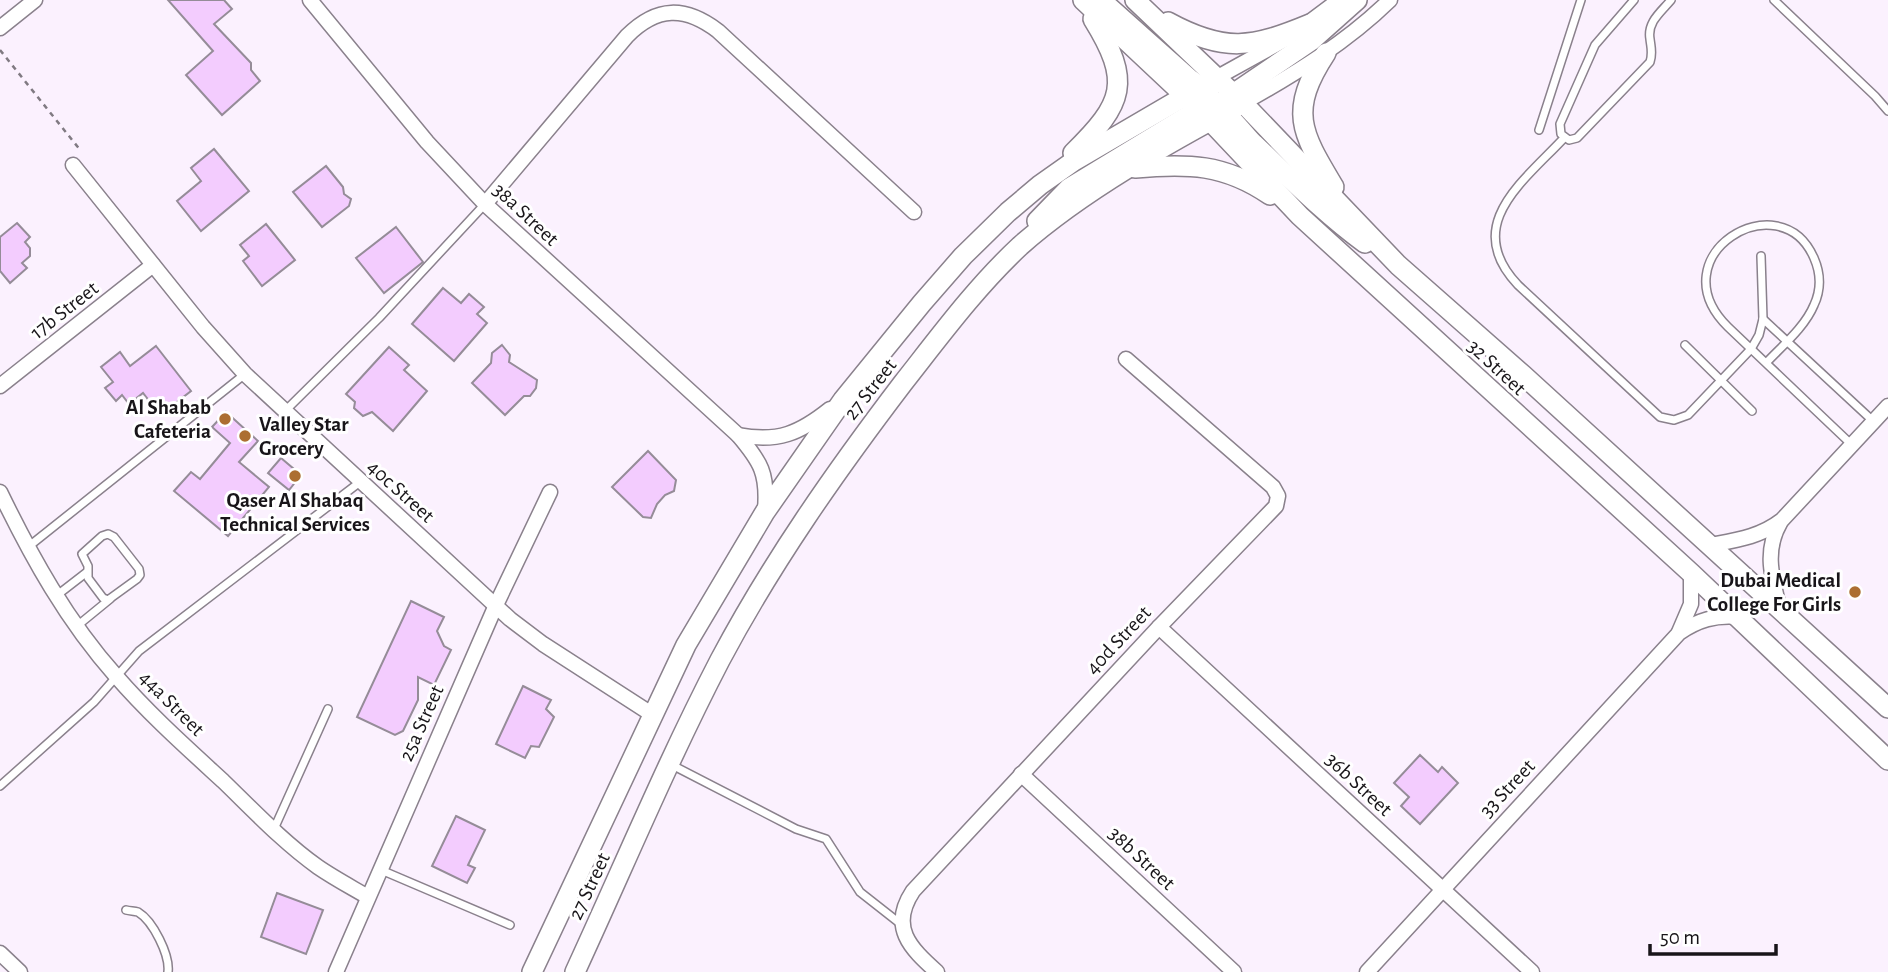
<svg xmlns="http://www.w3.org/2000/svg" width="1888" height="972" font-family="'Alegreya Sans',sans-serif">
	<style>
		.building { fill: #f3ccfe; stroke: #958c98; stroke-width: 2 }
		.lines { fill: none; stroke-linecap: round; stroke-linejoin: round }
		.lane-casing { stroke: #8a818c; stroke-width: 10 }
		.street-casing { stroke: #8a818c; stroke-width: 17 }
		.secondary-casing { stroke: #8a818c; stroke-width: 22 }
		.path { stroke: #807a82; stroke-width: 2.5; stroke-dasharray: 5 5; stroke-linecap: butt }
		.lane { stroke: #fff; stroke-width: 7 }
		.street { stroke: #fff; stroke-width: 14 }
		.secondary { stroke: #fff; stroke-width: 19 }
		.poi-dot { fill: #ac6f32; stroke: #fff; stroke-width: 2.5 }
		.labels { text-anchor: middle; stroke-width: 6; stroke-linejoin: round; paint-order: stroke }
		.street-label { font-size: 21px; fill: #181519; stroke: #fff }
		.poi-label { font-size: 21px; font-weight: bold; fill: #181519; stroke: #fff; text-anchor: end }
	</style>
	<rect width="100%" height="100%" fill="#fbf1fe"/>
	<g class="building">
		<path d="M168 0H224L232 9 214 24 251 63V70L260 81 222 115 186 75 213 51Z"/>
		<path d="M214 149 249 191 201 231 177 201 201 181 191 168Z"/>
		<path d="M326 166 343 187 344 194 351 199 349 206 322 227 293 192Z"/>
		<path d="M17 223 30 237 25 242 30 248V256L22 263 27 268 10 283 0 271V237Z"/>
		<path d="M266 224 295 260 262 286 243 261 249 256 240 245Z"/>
		<path d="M396 227 423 262 384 293 356 258Z"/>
		<path d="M443 288 461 303 469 294 484 307 477 314 487 323 454 361 412 324Z"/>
		<path d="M502 345 510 355 509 362 537 380 536 388 530 396H524L505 415 472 383 491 363 492 353Z"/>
		<path d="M156 346 191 391 160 415 143 393 129 404 122 395 116 401 105 388 113 382 101 367 120 352 130 366Z"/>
		<path d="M389 347 409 365 404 370 427 391 393 431 372 412 363 416 354 408 355 402 346 394Z"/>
		<path d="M226 412 258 441 239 462 269 487 228 536 174 491 191 472 200 479 230 443 212 427Z"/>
		<path d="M648 451 676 480 674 491 665 495 657 504 651 518 643 517 612 487Z"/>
		<path d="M281 458 301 475 289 490 268 473Z"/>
		<path d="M411 601 444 617 437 631 444 646 451 650 434 685 418 677V700L403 731 395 735 357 717Z"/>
		<path d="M523 686 551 700 546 709 554 717 539 747 531 746 525 758 496 744Z"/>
		<path d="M1420 755 1438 772 1442 767 1458 783 1420 824 1401 806 1409 797 1394 783Z"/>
		<path d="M456 816 485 830 468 865 475 868 467 883 432 866Z"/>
		<path d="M277 893 323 910 306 954 261 937Z"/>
	</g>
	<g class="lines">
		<g class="lane-casing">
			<g id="lane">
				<path d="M1634 0 1595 45 1560 124 1561 134 1569 140 1577 138 1650 62C1653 53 1651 48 1650 39 1647 22 1661 12 1671 0"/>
				<path d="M1774 0 1875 96 1888 111"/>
				<path d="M1539 130 1581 0"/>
				<path d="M1564 138C1524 181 1461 225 1518 285L1660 417 1674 420 1688 415 1751 349 1759 335 1763 319 1761 256"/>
				<path d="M1763 319 1873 421"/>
				<path d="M1685 345 1752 411"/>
				<path d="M1766 363C1782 346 1805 327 1814 305 1821 290 1821 274 1814 258 1780 180 1656 256 1728 327L1851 444"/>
				<path d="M285 411 379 318 485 204"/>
				<path d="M108 534 114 537 139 569 140 575 137 579 108 600 103 598 88 578V566L82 554 102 536Z"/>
				<path d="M28 547 245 374"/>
				<path d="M56 596 87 572"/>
				<path d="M77 626 110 599"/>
				<path d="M670 764 796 829 826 839 860 892 902 925"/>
				<path d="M0 786 94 702 139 651 360 482"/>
				<path d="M274 829 328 709"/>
				<path d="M381 870 510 925"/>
				<path d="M126 910C130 911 134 911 138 912 153 921 170 955 168 972"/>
			</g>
		</g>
		<g class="street-casing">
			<g id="street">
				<path d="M310 0 427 142 485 204 738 435C761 462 768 474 765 510"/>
				<path d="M0 28 35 0"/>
				<path d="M1216 78 1288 38 1339 0"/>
				<path d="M1243 103C1295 74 1347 42 1390 0"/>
				<path d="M73 165 203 327 245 374 510 619 543 644 653 715"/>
				<path d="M485 204 627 36C657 6 685 6 718 31L914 212"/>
				<path d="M0 386 153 265"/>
				<path d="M738 435C778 443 800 433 830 409"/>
				<path d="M0 492C32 558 67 621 116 676 149 714 186 747 223 781 253 810 283 842 318 867 334 878 351 887 368 897"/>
				<path d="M1710 545C1737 540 1760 537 1782 520L1888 406"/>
				<path d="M1779 607C1772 577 1764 551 1780 523"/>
				<path d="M1159 627 1532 972"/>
				<path d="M1679 632 1691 604V573"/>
				<path d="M1021 774 1234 972"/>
				<path d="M0 953 20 972"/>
				<path d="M336 972 496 605 550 492"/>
				<path d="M937 972C910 948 889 927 913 891L1159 627 1276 506 1278 496 1273 487 1126 359"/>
				<path d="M1367 972 1679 633C1698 620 1715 615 1738 617"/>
			</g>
		</g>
		<g class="secondary-casing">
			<g id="secondary">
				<path d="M1083 0 1198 108 1300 216 1691 573 1888 760"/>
				<path d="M1101 0 1191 80 1209 92"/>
				<path d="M1135 0 1243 103 1398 265 1523 375 1888 708"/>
				<path d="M1168 22C1225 53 1252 48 1310 24"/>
				<path d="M1326 53C1288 111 1301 132 1334 187"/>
				<path d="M1224 100 1311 41 1357 0"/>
				<path d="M1215 105C1231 115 1241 131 1254 144 1290 178 1325 214 1365 243"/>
				<path d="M1073 153C1124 103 1132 82 1093 19"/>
				<path d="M1135 168C1187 163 1225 164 1270 195"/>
				<path d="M1037 221 1069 188 1189 115 1206 97"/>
				<path d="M532 972 686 645 765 512 843 400 922 303 963 256 1008 212 1040 185 1074 161 1216 78"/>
				<path d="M575 972C623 868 667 762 720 660 772 562 836 471 903 383 940 336 976 287 1020 246 1082 191 1170 142 1243 103"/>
			</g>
		</g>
		<path class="path" d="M0 50 81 151"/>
		<use href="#lane" class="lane"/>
		<use href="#street" class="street"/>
		<use href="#secondary" class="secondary"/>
	</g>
	<g class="poi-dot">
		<circle cx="225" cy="419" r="7"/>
		<circle cx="245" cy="436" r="7"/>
		<circle cx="295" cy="476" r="7"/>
		<circle cx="1855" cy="592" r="7"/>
	</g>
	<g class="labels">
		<g class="street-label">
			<text transform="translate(526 214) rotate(43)" y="7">38a Street</text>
			<text transform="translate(64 310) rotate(-38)" y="7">17b Street</text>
			<text transform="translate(1497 367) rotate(43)" y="7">32 Street</text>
			<text transform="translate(870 389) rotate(-52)" y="7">27 Street</text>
			<text transform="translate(401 491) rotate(42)" y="7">40c Street</text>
			<text transform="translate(1118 640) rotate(-47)" y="7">40d Street</text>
			<text transform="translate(172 703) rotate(45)" y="7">44a Street</text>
			<text transform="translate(421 723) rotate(-66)" y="7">25a Street</text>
			<text transform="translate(1359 784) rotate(43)" y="7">36b Street</text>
			<text transform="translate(1507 788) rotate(-47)" y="7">33 Street</text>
			<text transform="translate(1142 858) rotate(43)" y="7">38b Street</text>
			<text transform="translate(589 886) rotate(-65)" y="7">27 Street</text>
		</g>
		<g class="poi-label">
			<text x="211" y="414">Al Shabab<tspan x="211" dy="24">Cafeteria</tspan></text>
			<text x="259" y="431" text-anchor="start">Valley Star<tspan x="259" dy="24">Grocery</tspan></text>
			<text x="295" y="507" text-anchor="middle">Qaser Al Shabaq<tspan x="295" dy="24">Technical Services</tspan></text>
			<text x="1841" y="587">Dubai Medical<tspan x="1841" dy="24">College For Girls</tspan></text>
		</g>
	</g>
	<path d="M1650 944v10h126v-10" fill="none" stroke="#181519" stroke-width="3.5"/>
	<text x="1660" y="944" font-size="21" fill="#181519" stroke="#ffffff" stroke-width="5" paint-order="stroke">50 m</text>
</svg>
